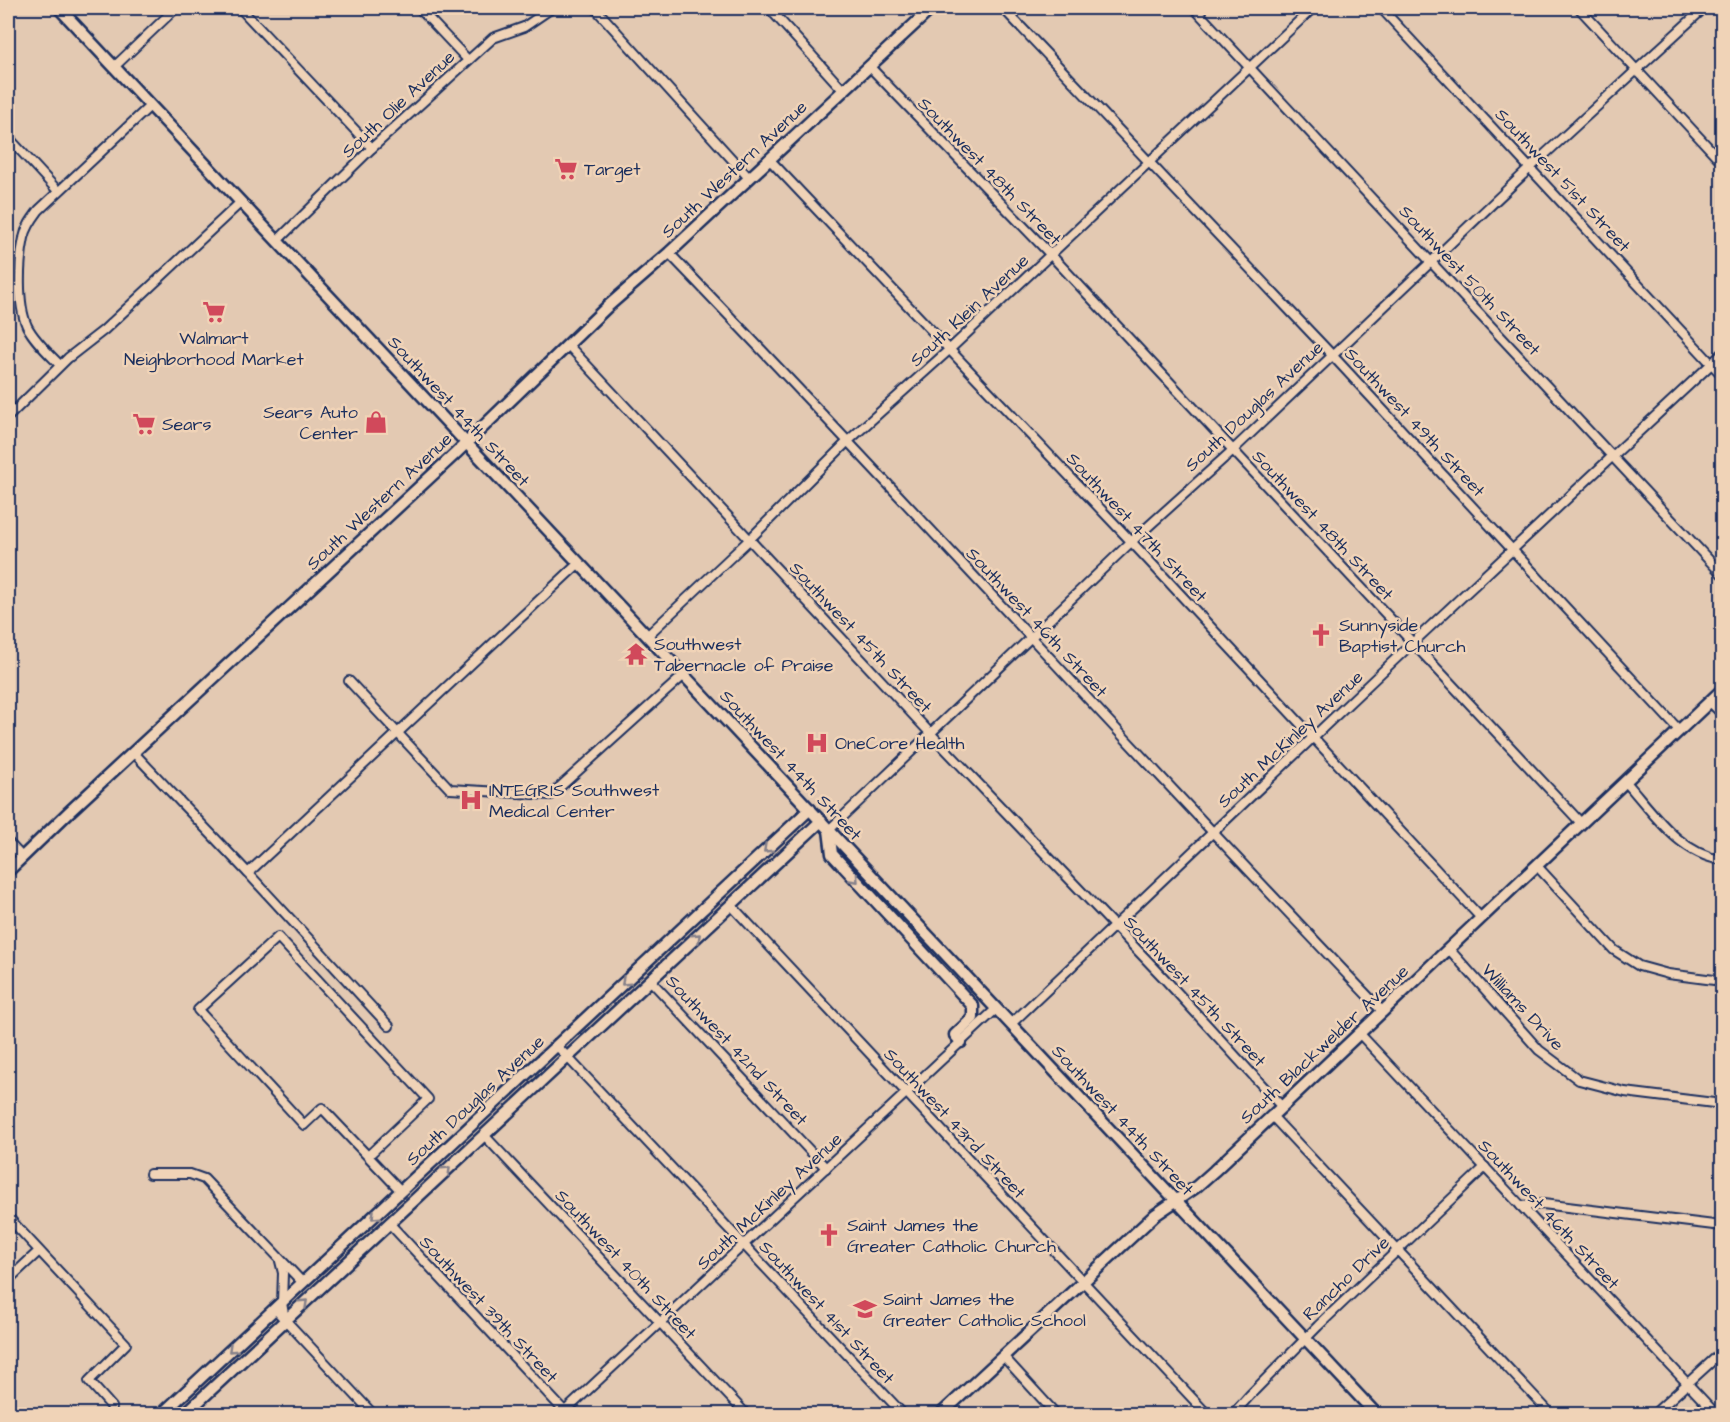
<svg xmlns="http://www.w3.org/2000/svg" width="1730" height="1422" font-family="'Architects Daughter',sans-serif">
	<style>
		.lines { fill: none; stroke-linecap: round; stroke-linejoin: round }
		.street-casing { stroke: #1b2f5e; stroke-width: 12 }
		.secondary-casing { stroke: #1b2f5e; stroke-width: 15 }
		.street { stroke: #f0d3b7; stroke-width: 8 }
		.secondary { stroke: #f0d3b7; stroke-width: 10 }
		.oneway { stroke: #86818a }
		.labels { text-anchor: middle; stroke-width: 5; stroke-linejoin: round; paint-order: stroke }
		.street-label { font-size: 18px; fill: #1b2f5e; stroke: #f0d3b7 }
		.poi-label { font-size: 18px; fill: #1b2f5e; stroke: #f0d3b7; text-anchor: start }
	</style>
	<rect width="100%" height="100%" fill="#e3c9b2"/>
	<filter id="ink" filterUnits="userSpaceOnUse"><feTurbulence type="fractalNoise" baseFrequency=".0167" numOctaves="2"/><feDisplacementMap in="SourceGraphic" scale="12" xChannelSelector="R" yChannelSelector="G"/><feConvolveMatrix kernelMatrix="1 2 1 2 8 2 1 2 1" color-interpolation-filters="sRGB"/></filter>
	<g filter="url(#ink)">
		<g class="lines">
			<g class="street-casing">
				<g id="street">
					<path d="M240 8 372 148"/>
					<path d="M419 8 468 60"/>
					<path d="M595 8 749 178"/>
					<path d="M769 8 843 90"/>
					<path d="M1003 8 1332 355 1679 730"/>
					<path d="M1194 8 1722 574"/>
					<path d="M1381 8 1722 375"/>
					<path d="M1579 8 1722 162"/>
					<path d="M869 66 1050 254 1581 823"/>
					<path d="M114 67 176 8"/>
					<path d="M8 137 58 191"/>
					<path d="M769 159 1127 537 1481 918"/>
					<path d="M277 241 372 148 493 38 524 27 552 8"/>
					<path d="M669 253C910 503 1142 761 1383 1012"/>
					<path d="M568 345 931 734 1163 977 1282 1107"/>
					<path d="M60 365C49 354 34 340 27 326 17 304 19 261 24 238 26 227 33 218 39 210L151 105"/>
					<path d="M8 417 68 358 104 330 241 202"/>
					<path d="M647 636 749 540 848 441 949 350 1313 8"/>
					<path d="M349 681 450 789 551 795 684 675"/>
					<path d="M1710 702 1722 714"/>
					<path d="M133 752 248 873 579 563"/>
					<path d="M1625 781C1652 811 1679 854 1722 860"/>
					<path d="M829 830 1131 542 1233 450 1531 167 1704 8"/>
					<path d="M8 842 22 857"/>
					<path d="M1537 866 1614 950 1639 966 1668 974 1722 981"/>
					<path d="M248 873 389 1026"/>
					<path d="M731 905 1207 1414"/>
					<path d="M1449 949 1539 1050 1579 1080 1625 1092 1722 1104"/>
					<path d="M650 980 826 1168"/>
					<path d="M1011 1024 1405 650 1722 354"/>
					<path d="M1360 1034 1716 1414"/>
					<path d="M557 1046 903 1414"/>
					<path d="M1272 1116 1551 1414"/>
					<path d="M484 1135 746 1414"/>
					<path d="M368 1156 428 1099 278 937 198 1010 304 1125 322 1108 401 1191"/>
					<path d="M150 1174H190L204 1179 303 1283"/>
					<path d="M1521 1206 1543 1204 1722 1226"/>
					<path d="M8 1217 126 1344 89 1381 112 1407 111 1414"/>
					<path d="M389 1223 567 1414"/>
					<path d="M280 1261 283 1273 282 1303 285 1320"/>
					<path d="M8 1280 39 1251"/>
					<path d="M275 1309 373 1414"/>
					<path d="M1003 1356 1056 1414"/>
					<path d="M562 1414 996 1009"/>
					<path d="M1233 1414 1250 1395 1318 1326 1485 1167"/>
					<path d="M1654 1414 1722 1352"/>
				</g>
			</g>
			<g class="secondary-casing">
				<g id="secondary">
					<path d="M59 8 1376 1414"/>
					<path d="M829 830 832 854 973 1006V1018L955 1035 961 1042"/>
					<path d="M8 871 69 812 455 454 607 307 669 253 932 8"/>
					<path d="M162 1414 810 809"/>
					<path d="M185 1414 821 821"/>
					<path d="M941 1414 1155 1215 1196 1187 1214 1171 1722 690"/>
				</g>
			</g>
			<use href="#street" class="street"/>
			<use href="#secondary" class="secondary"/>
		</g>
		<defs><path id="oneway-chevron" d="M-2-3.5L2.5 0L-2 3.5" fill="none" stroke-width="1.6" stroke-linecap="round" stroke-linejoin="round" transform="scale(1.5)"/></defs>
		<g class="oneway">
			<use href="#oneway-chevron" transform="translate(767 849) rotate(137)"/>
			<use href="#oneway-chevron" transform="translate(855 879) rotate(47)"/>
			<use href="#oneway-chevron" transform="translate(697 937) rotate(-43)"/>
			<use href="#oneway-chevron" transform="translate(625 982) rotate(137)"/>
			<use href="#oneway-chevron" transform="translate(447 1170) rotate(-43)"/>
			<use href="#oneway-chevron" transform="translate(375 1216) rotate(137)"/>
			<use href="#oneway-chevron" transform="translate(304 1303) rotate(-43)"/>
			<use href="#oneway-chevron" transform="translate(232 1349) rotate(137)"/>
		</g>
	</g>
	<defs>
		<g id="supermarket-bare" transform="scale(1.8)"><path d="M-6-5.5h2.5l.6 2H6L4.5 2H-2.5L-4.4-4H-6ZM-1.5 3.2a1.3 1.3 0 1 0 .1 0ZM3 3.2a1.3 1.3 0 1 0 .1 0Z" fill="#d1495b" stroke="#f0d3b7" stroke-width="2.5" paint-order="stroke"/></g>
		<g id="shop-bare" transform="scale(1.8)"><path d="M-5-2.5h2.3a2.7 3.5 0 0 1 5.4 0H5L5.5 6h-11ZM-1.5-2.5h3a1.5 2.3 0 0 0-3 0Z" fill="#d1495b" stroke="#f0d3b7" stroke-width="2.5" paint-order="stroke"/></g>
		<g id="church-bare" transform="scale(1.8)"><path d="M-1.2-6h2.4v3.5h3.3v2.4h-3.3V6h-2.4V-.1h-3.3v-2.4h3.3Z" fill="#d1495b" stroke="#f0d3b7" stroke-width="2.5" paint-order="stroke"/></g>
		<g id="temple-bare" transform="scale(1.8)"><path d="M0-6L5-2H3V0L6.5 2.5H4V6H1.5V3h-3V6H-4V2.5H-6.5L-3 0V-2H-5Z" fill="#d1495b" stroke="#f0d3b7" stroke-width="2.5" paint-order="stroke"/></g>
		<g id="hospital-bare" transform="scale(1.8)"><path d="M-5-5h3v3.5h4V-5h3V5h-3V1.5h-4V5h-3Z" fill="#d1495b" stroke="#f0d3b7" stroke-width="2.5" paint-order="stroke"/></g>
		<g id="school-bare" transform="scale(1.8)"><path d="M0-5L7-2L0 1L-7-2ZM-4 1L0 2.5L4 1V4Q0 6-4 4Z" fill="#d1495b" stroke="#f0d3b7" stroke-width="2.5" paint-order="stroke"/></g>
	</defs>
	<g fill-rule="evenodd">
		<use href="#supermarket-bare" x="566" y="169"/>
		<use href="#supermarket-bare" x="214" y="312"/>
		<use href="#shop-bare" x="376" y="422"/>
		<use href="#supermarket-bare" x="144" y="424"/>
		<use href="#church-bare" x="1321" y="635"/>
		<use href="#temple-bare" x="636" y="654"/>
		<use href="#hospital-bare" x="817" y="743"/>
		<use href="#hospital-bare" x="471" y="800"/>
		<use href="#church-bare" x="829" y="1235"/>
		<use href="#school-bare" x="865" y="1309"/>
	</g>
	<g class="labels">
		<g class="street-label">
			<text transform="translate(398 104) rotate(-43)" y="6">South Olie Avenue</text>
			<text transform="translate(734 169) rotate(-43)" y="6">South Western Avenue</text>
			<text transform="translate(990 171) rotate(46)" y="6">Southwest 48th Street</text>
			<text transform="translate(1563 180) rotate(47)" y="6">Southwest 51st Street</text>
			<text transform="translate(1470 280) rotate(47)" y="6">Southwest 50th Street</text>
			<text transform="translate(969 310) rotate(-43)" y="6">South Klein Avenue</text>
			<text transform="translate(1254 406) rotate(-43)" y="6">South Douglas Avenue</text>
			<text transform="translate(459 411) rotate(47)" y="6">Southwest 44th Street</text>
			<text transform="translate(1415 422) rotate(47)" y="6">Southwest 49th Street</text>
			<text transform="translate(379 501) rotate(-43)" y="6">South Western Avenue</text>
			<text transform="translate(1323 525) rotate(47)" y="6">Southwest 48th Street</text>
			<text transform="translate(1137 527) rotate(47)" y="6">Southwest 47th Street</text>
			<text transform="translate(1037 622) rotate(47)" y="6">Southwest 46th Street</text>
			<text transform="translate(861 637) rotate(47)" y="6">Southwest 45th Street</text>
			<text transform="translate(1290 739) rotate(-43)" y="6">South McKinley Avenue</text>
			<text transform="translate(791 765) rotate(47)" y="6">Southwest 44th Street</text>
			<text transform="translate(1195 991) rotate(47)" y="6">Southwest 45th Street</text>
			<text transform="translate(1523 1007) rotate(47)" y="6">Williams Drive</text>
			<text transform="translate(1324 1044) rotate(-43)" y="6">South Blackwelder Avenue</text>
			<text transform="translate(737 1050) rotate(47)" y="6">Southwest 42nd Street</text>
			<text transform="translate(475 1100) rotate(-43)" y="6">South Douglas Avenue</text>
			<text transform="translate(1123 1120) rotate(47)" y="6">Southwest 44th Street</text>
			<text transform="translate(955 1123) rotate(47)" y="6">Southwest 43rd Street</text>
			<text transform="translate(769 1201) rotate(-43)" y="6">South McKinley Avenue</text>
			<text transform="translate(1549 1214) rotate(47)" y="6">Southwest 46th Street</text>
			<text transform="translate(626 1264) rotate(47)" y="6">Southwest 40th Street</text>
			<text transform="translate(1346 1278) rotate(-44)" y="6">Rancho Drive</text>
			<text transform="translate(489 1309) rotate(47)" y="6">Southwest 39th Street</text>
			<text transform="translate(827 1312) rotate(47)" y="6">Southwest 41st Street</text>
		</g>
		<g class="poi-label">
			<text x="584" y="175">Target</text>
			<text x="214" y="344" text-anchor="middle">Walmart<tspan x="214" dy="21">Neighborhood Market</tspan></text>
			<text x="358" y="418" text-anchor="end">Sears Auto<tspan x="358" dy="21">Center</tspan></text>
			<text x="162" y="430">Sears</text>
			<text x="1339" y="631">Sunnyside<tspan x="1339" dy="21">Baptist Church</tspan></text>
			<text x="654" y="650">Southwest<tspan x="654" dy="21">Tabernacle of Praise</tspan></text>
			<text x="835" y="749">OneCore Health</text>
			<text x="489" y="796">INTEGRIS Southwest<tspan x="489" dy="21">Medical Center</tspan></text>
			<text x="847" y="1231">Saint James the<tspan x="847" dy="21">Greater Catholic Church</tspan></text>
			<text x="883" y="1305">Saint James the<tspan x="883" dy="21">Greater Catholic School</tspan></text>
		</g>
	</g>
	<rect width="1730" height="1422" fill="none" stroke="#f0d3b7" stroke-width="30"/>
	<rect x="15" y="15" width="1700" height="1392" fill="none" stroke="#1b2f5e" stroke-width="2" filter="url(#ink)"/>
</svg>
